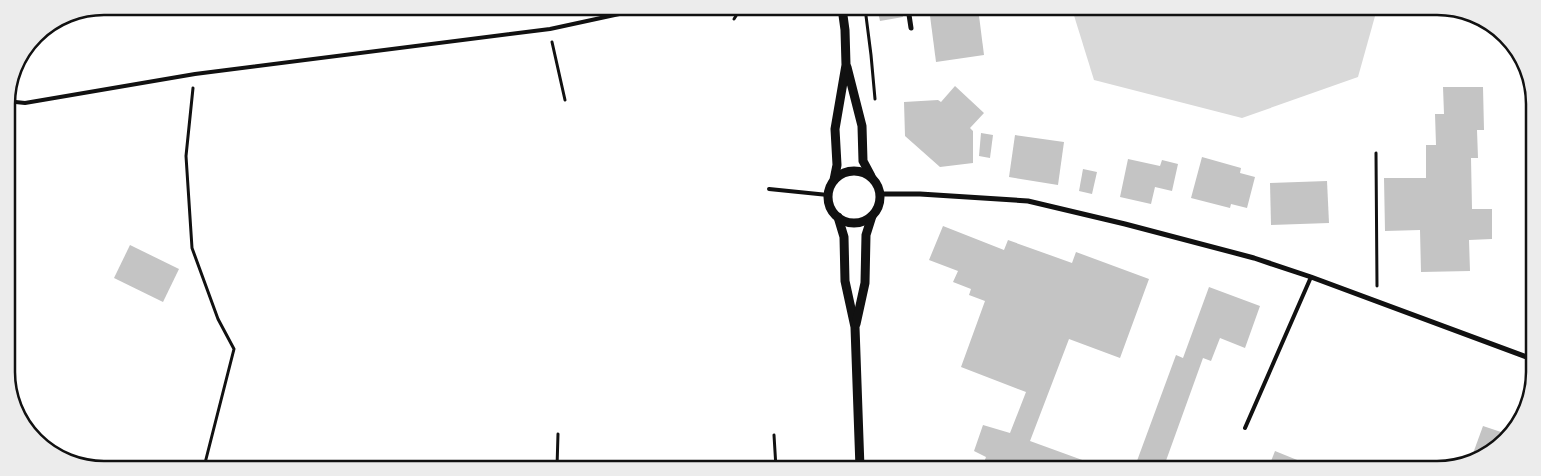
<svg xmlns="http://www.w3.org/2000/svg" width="1541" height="476" font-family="Figtree,sans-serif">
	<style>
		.water { fill: #d9d9d9 }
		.building { fill: #c4c4c4 }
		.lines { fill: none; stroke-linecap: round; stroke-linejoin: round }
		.path { stroke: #111; stroke-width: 3 }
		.service { stroke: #111; stroke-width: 4 }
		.minor { stroke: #111; stroke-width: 5 }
		.tertiary { stroke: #111; stroke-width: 9 }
		.rim { fill: none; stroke: #111; stroke-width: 2.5 }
	</style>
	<rect width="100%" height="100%" fill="#fff"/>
	<path class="water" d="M1072 9H1377L1358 77 1242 118 1094 80Z"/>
	<g class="building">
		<path d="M877 8H901L903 17 880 21Z"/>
		<path d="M929 8H978L984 55 936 62Z"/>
		<path d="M955 86 984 113 970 128 973 131V163L940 167 905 136 904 102 938 100 941 102Z"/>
		<path d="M1443 87H1483L1484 130H1477L1478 158H1471L1472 209H1492V239L1469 240 1470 271 1421 272 1420 230 1385 231 1384 178H1426V145H1436L1435 114H1444Z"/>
		<path d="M981 133 993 135 990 158 979 156Z"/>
		<path d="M1015 135 1064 142 1058 185 1009 177Z"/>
		<path d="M1202 157 1241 168 1240 173 1255 177 1247 208 1231 204 1230 208 1191 198Z"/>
		<path d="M1128 159 1160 166 1162 160 1178 164 1172 191 1155 187 1151 204 1120 197Z"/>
		<path d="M1083 169 1097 172 1092 194 1079 191Z"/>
		<path d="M1327 181 1329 223 1271 225 1270 183Z"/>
		<path d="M943 226 1004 250 1008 240 1072 263 1076 252 1149 279 1120 358 1069 339 1030 441 1107 469 982 468 986 457 974 451 983 425 1010 433 1026 392 961 367 985 301 969 295 971 289 953 282 958 271 929 260Z"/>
		<path d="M130 245 179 269 163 302 114 278Z"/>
		<path d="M1209 287 1260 306 1245 348 1220 338 1211 361 1203 358 1163 469H1134L1176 355 1183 358Z"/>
		<path d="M1483 426 1507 434 1497 449 1471 459Z"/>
		<path d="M1275 451 1312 466 1311 469H1268Z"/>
	</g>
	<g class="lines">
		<g class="path">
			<path d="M865 8 871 55 875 99"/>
			<path d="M734 19 741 8"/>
			<path d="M552 42 565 100"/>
			<path d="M193 88 186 156 192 248 218 319 234 349 204 467"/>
			<path d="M1376 153 1377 286"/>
			<path d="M774 435 776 468"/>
			<path d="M557 467 558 434"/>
		</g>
		<g class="service">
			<path d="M6 101 25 103 195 74 550 29 647 8"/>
			<path d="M769 189 828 195"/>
			<path d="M1245 428 1311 277"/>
		</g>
		<g class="minor">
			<path d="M908 8 911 28"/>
			<path d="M881 194H920L1028 201 1125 224 1254 258 1311 277 1532 359"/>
		</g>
		<g class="tertiary">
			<path d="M847 67 862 126 863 161 871 176"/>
			<circle cx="854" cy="197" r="26"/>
			<path d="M834 180 837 165 835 129 846 65 845 30 842 8"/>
			<path d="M838 217 844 237 845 281 855 327 860 468"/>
			<path d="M856 324 865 283 866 235 872 216"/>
		</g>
	</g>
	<path d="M0 0H1541V476H0ZM104 15H1437A89 89 0 0 1 1526 104V372A89 89 0 0 1 1437 461H104A89 89 0 0 1 15 372V104A89 89 0 0 1 104 15Z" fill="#ececec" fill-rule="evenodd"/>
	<path class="rim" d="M104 15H1437A89 89 0 0 1 1526 104V372A89 89 0 0 1 1437 461H104A89 89 0 0 1 15 372V104A89 89 0 0 1 104 15Z"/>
</svg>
